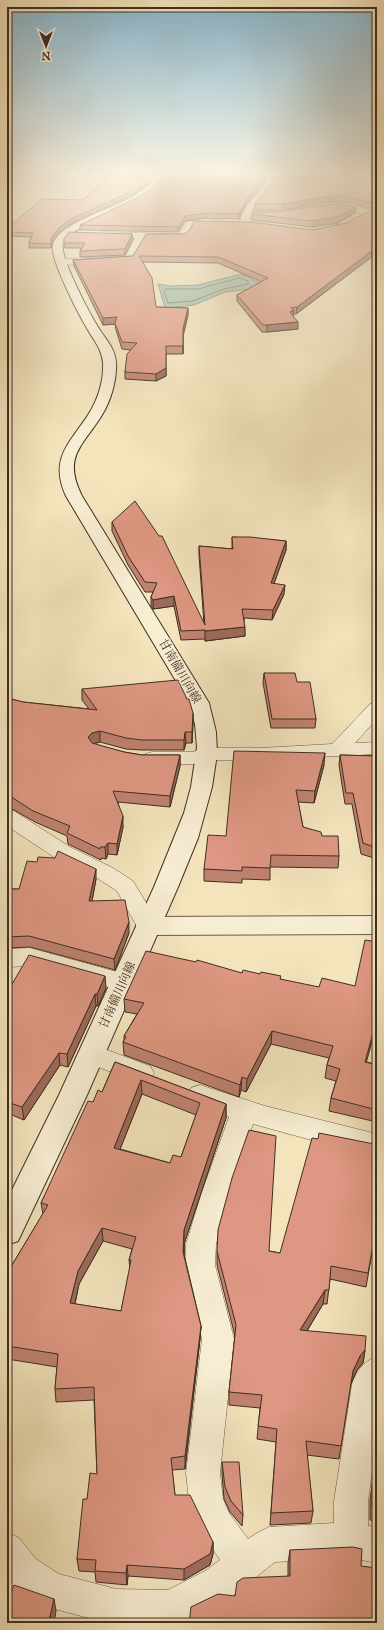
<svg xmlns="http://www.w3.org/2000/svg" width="384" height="1630" font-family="'IM FELL Great Primer','Noto Serif JP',serif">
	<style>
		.water { fill: #9cbfac; stroke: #778575 }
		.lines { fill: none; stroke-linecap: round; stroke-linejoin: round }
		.shore { stroke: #6e7667; stroke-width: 1 }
		.minor-casing { stroke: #6d5c48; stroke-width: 1 }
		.tertiary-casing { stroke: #6d5c48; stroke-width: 2 }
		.secondary-casing { stroke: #402e22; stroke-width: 2 }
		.minor { fill: #f7edd3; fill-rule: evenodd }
		.tertiary { fill: #f7edd3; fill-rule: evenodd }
		.secondary { fill: #f7edd3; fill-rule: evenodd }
		.wall { fill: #bf8270; stroke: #402e22; fill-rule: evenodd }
		.shaded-wall { fill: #9b6a5b; stroke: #402e22 }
		.building { fill: #de9782; stroke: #402e22; fill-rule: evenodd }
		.labels { text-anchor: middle; stroke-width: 3; stroke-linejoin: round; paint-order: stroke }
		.street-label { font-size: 12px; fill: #402e22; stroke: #f7edd3 }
	</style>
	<rect width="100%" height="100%" fill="#f3e4bc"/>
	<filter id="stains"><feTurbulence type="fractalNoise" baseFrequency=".005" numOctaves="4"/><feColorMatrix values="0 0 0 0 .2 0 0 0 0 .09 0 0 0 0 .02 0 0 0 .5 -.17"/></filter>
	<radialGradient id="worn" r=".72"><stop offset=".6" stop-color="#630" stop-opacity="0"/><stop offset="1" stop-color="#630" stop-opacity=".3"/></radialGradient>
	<path class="water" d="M241 274 268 287 225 292 194 305 165 308 158 284 170 286 198 285Z"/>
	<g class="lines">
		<path class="shore" d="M240 278 248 281V284L224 289 193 301 168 303 164 292 166 289H198Z"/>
		<g class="minor-casing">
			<g id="minor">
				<path d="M265 174H330L331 176 330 178 318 181 275 180 276 181 252 210 281 211 286 214 281 217 251 216 249 224 244 227 239 224 243 211 247 204 267 182 263 180 210 181 206 178 210 175Z"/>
				<path d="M327 203 348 204 377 212V218L348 210 324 208 322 206 324 204Z"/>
				<path d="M201 219 222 220 227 223C221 228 202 225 193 226L189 235 184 239 145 238 134 259 129 262 61 265 56 262 61 259 126 256 135 238 105 237 102 236 100 234 102 232 179 234 186 222Z"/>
				<path d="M377 702V719L355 743 377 742V754L261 760H208L193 764H152L145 762 142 758 145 754 152 752H192L207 748H261L332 744 370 704Z"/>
				<path d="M7 809 14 811 70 847 113 868 133 881 160 926 156 932 148 934 140 932 117 891 97 878 54 857 7 826Z"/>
				<path d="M30 948 132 976 135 982 132 988 123 991 30 966 7 967V949Z"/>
				<path d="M91 1044 150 1066 154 1073 150 1080 141 1083 82 1061 78 1054 82 1047Z"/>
				<path d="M200 1085 265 1106 377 1134V1158L253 1124 230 1192 216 1244 215 1265 234 1339 220 1473 223 1499 229 1513 248 1539 257 1533 269 1527 334 1523V1501L352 1384C358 1369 362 1363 377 1356V1436L368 1501V1526L377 1527V1563L351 1558 275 1562 231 1597 178 1623H108L51 1608 38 1603 10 1585 7 1580V1532L19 1538 36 1559 59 1574 116 1589 168 1590 205 1571 220 1560 205 1537 189 1501 186 1473 202 1339 185 1265 186 1244 202 1192 229 1117 191 1104 187 1096 191 1088Z"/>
			</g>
		</g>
		<g class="tertiary-casing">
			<path id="tertiary" d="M377 916V934L148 935 139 932 136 926 139 920 148 917Z"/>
		</g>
		<g class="secondary-casing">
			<path id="secondary" d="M157 174H166C164 178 163 182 160 185 143 207 70 223 63 244 59 257 92 318 100 330 107 341 115 349 116 362 117 380 111 400 102 415 83 446 62 456 82 496L209 703 216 732 217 754 212 787 198 838 178 887 87 1095 18 1241 7 1245V1200L59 1095 154 887 184 813 191 787 197 747 195 724 189 703 66 496C49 459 69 444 88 415 98 400 104 380 103 363 102 349 94 341 88 330 80 317 48 256 53 244 65 214 139 208 157 174Z"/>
		</g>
		<use href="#minor" class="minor"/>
		<use href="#tertiary" class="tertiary"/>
		<use href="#secondary" class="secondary"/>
	</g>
	<g class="wall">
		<path d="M344 174H377V210L348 202H331L283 210H255V204L349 179 352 176Z"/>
		<path d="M265 178V183L247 204 239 219 206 218 185 221 178 232 80 230V225Z"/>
		<path d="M147 184 134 194 71 224 59 233 52 243 51 248H29V243L31 237 7 236V228L83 200Z"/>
		<path d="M377 211V253L296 314H293V316L298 329 267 332H262L237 301V295L262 282 218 263 143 262 156 307 188 308V315L183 336V354H166V376L156 381 125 379V372L131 350 122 349 116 330 115 324 103 325 74 266 73 260 133 256 184 234 313 230 346 223Z"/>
		<path d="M256 212 355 213 338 223 312 227 252 220V214Z"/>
		<path d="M132 234 133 239 125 255 80 257V251L81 248H65L64 239Z"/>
		<path d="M112 522 204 624 199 555V546L232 549V537L286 541V550L274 583 284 594 272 620 244 618 245 636 205 641V639L181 640 174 606 153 609 151 606V597L153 592H145L128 565 112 531Z"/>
		<path d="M264 673 297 682 316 719 315 728H271L263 683Z"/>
		<path d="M82 689 193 713V724L192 743H186L184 750H142L126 749 100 742 93 744 124 752 142 755H180V766L170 807 118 802 123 827 117 855 108 854 106 859 101 858V860L68 844 67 836 35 822 14 810 7 808V698L23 702 89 709 82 700Z"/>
		<path d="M340 755 377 756V859L361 854 352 804H345L339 765Z"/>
		<path d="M324 765 314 803 298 802 303 827 322 836 339 856 338 868 270 867V880L242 879V883L204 881V869L226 836Z"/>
		<path d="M96 879 92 901 129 933 115 970 30 947 7 948V889H19Z"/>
		<path d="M242 973 281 979 367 1062 377 1065V1122L329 1111 331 1098 336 1081 325 1078 327 1065 329 1058 271 1044 246 1092 241 1090 239 1097 124 1055 123 1042 124 1040V1036L137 1014 125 1012 124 999Z"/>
		<path d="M106 988 98 1006H96L68 1067 60 1065 24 1120 7 1113V991Z"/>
		<path d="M115 1062 226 1104V1118L184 1244V1254L201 1326 200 1339 185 1469 172 1470 175 1495 213 1542V1554L210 1565 184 1580 128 1576 127 1585 96 1582 95 1572 79 1571 77 1559 87 1499 97 1474 94 1400 56 1402 55 1389 57 1367 7 1359V1269L9 1270 43 1214 41 1203 93 1102 102 1092ZM142 1094 196 1115 181 1157 170 1163 120 1149ZM103 1241 132 1249 129 1260 130 1269 121 1311 75 1304 79 1284Z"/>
		<path d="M372 1165 377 1166V1243L374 1242 366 1287 330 1279 327 1304H323L307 1331 365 1350 363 1363 357 1370 351 1383 339 1459 307 1455 313 1511 311 1523 270 1525 276 1442 257 1439 260 1408 229 1405V1392L235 1336 217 1265V1251H269L280 1253Z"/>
		<path d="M377 1447V1522L370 1520V1501Z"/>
		<path d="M222 1462 243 1515 242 1526 230 1512 224 1499 222 1474Z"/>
		<path d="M290 1550 361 1566 235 1596 288 1576V1563Z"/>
	</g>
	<g class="shaded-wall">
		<path d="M152 174H155L147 184 134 194 71 224 59 233 52 243 51 248V238L59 228 71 219Z"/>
		<path d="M265 178V183L247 204 239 219V214L247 199Z"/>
		<path d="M331 196V202L283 210V204Z"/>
		<path d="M356 207 355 213 338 223 312 227V221Z"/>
		<path d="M206 213V218L185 221 178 232V227L185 216Z"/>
		<path d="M132 234 133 239 125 255V249Z"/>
		<path d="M377 247V253L296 314 297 307Z"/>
		<path d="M188 308V315L183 336V354V329Z"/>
		<path d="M294 310 293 317 290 312Z"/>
		<path d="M117 317V324L103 325V318Z"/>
		<path d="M298 322V329L267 332V325Z"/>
		<path d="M166 368V376L156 381V374Z"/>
		<path d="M286 541V550L271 592V583Z"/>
		<path d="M285 585 284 594 272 620 273 610Z"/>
		<path d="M174 596V606L153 609V600Z"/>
		<path d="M245 627V636L205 641V631Z"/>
		<path d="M193 713V724L192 743V732Z"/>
		<path d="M100 731V742L93 744 89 748 88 737 92 733Z"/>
		<path d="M185 732 186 743 184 750V740Z"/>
		<path d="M325 753 324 765 314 803 315 791Z"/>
		<path d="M180 755V766L170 807V796Z"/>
		<path d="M123 816V827L117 855V844Z"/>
		<path d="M108 843V854L106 859 105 847Z"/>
		<path d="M96 869V879L90 912 89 901Z"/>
		<path d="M129 922V933L115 970 114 959Z"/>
		<path d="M105 976 106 988 98 1006 97 994Z"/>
		<path d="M95 994 96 1006 68 1067 67 1054Z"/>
		<path d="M377 1018V1024L363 1074 365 1062Z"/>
		<path d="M272 1031 271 1044 246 1092 247 1079Z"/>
		<path d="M59 1053 60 1065 24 1120 22 1107Z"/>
		<path d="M242 1077 241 1090 239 1097 240 1085Z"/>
		<path d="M141 1080 142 1094 115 1162 114 1148Z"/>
		<path d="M226 1104V1118L184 1244V1265V1230Z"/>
		<path d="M102 1228 103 1241 79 1284 72 1317 70 1303 78 1271Z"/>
		<path d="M325 1290 323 1304 299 1344 300 1330Z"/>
		<path d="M201 1326 200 1339 185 1469V1456Z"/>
		<path d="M365 1350 363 1363 357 1370 351 1384 353 1371 360 1356Z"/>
		<path d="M213 1542V1554L210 1565 184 1580V1569Z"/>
		<path d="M127 1565 128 1576 127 1585 126 1573Z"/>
		<path d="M54 1599 56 1611 54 1623 49 1621Z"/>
	</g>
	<g class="building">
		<path d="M109 174H152L147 180 134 190 71 219 59 228 51 238V244L29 243 33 233 7 232V228L42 199 83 200Z"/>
		<path d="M329 174H332L349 179 354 174H377V204L349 197 331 196 283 204H255L278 176 318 177Z"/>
		<path d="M165 176 265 178 247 199 239 214 206 213 185 216 178 227 80 225 139 197 152 189Z"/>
		<path d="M335 204 356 207 339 216 312 221 252 214 253 210 256 212H277Z"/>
		<path d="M369 211H377V241H374L377 247 297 307 291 308 294 310 290 312 298 322 267 325H263L237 295 268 278 218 257 139 256 152 278 156 307 188 308 183 329V346H166V368L156 374 125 372 127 354 137 343 122 342 115 323 117 317 103 318 73 260 133 256 146 234H184L190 230 194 221 251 222 313 230 346 223Z"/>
		<path d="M69 232 132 234 125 249 80 251 85 243H64V239Z"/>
		<path d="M135 501 159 536H162L205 625 199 546 233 549 232 537H250L286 541 271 583 285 585 273 610 242 609 245 627 205 631V630L181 631 174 596 153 600 151 597 157 583 145 582 128 556 112 522Z"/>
		<path d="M264 673H295L297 682H310L316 719H272Z"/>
		<path d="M178 680 187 699H189L193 713 192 732H185L184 740H142L126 738 100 731 92 733 88 737 92 743 124 752 142 755H180L170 796 113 791 123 816 117 844 108 843 105 847H100V849L67 833 70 826 33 811 13 798 7 797V698L23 702 97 710 82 689Z"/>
		<path d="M234 751 325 753 315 791 296 790 303 827 321 832 322 836H338L339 856 271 855 270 868 242 867V871L204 869 208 835 226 836Z"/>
		<path d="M340 755 377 756V848L363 843 353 793H346Z"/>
		<path d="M58 851 96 869 89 901 125 900 129 922 114 959 29 936 7 937V889H19L27 861 37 862 38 857 55 858Z"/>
		<path d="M365 940 377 942V1018L365 1062 377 1065V1110L331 1098 340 1069 327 1065 333 1046 272 1031 247 1079 242 1077 240 1085 123 1042 126 1037 124 1036 144 1003 124 999 146 951 196 962 197 960 242 973 243 970 260 974 261 972 281 976 280 979 319 987 322 978 355 986Z"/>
		<path d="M29 955 105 976 97 994H95L67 1054 59 1053 22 1107 7 1102V991H8Z"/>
		<path d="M115 1062 226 1104 184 1230 183 1252 201 1326 185 1456 171 1458 175 1495H190L213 1542 210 1554 184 1569 127 1565 126 1573 95 1571 96 1560 77 1559 83 1499H87L90 1473 97 1474 94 1387 55 1389 58 1354 7 1346V1269L9 1270 48 1205 41 1203 88 1101 93 1102 98 1090 102 1092ZM141 1080 200 1103 181 1157 173 1155 170 1163 114 1148ZM102 1228 136 1237 129 1260H131L121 1311 70 1303 78 1271Z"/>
		<path d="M249 1130 276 1136 269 1251 280 1253 312 1138 318 1139 319 1133 374 1144 372 1165 377 1166V1229H376L368 1273 331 1266 329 1290H325L300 1330 366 1336 365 1350 360 1356 353 1371 341 1446 306 1441 313 1511 271 1513 277 1429 258 1426 262 1395 229 1392 236 1325 217 1251 218 1230 232 1178Z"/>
		<path d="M377 1454V1508L372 1507V1488Z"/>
		<path d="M222 1462H239L243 1515 231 1501 225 1487Z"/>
		<path d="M353 1547 362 1549 361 1566 377 1568V1623H189L191 1607 218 1594 235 1596 237 1582 243 1578 290 1576V1550Z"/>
		<path d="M14 1585 54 1599 49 1621 64 1623H7V1604Z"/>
	</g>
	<linearGradient id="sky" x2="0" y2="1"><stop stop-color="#89b8d0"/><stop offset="0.43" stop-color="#faf3e1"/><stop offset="1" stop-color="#faf3e1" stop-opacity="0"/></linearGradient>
	<rect width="384" height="403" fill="url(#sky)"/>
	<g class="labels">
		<g class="street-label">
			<text transform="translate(180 671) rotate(60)" y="4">甘南備川向線</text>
			<text transform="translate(117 995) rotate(-66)" y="4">甘南備川向線</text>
		</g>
	</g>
	<rect width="384" height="1630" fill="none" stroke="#f3e4bc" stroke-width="24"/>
	<rect x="8" y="8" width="368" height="1614" fill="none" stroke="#402e22" stroke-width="2"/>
	<rect x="12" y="12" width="360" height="1606" fill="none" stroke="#402e22"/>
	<g transform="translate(46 46) rotate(180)" stroke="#f7edd3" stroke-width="3" paint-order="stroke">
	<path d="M0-3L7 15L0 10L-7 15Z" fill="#402e22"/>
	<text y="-6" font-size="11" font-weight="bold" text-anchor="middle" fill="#402e22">N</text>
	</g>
	<rect width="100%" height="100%" filter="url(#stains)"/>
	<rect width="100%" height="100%" fill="url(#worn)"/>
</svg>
